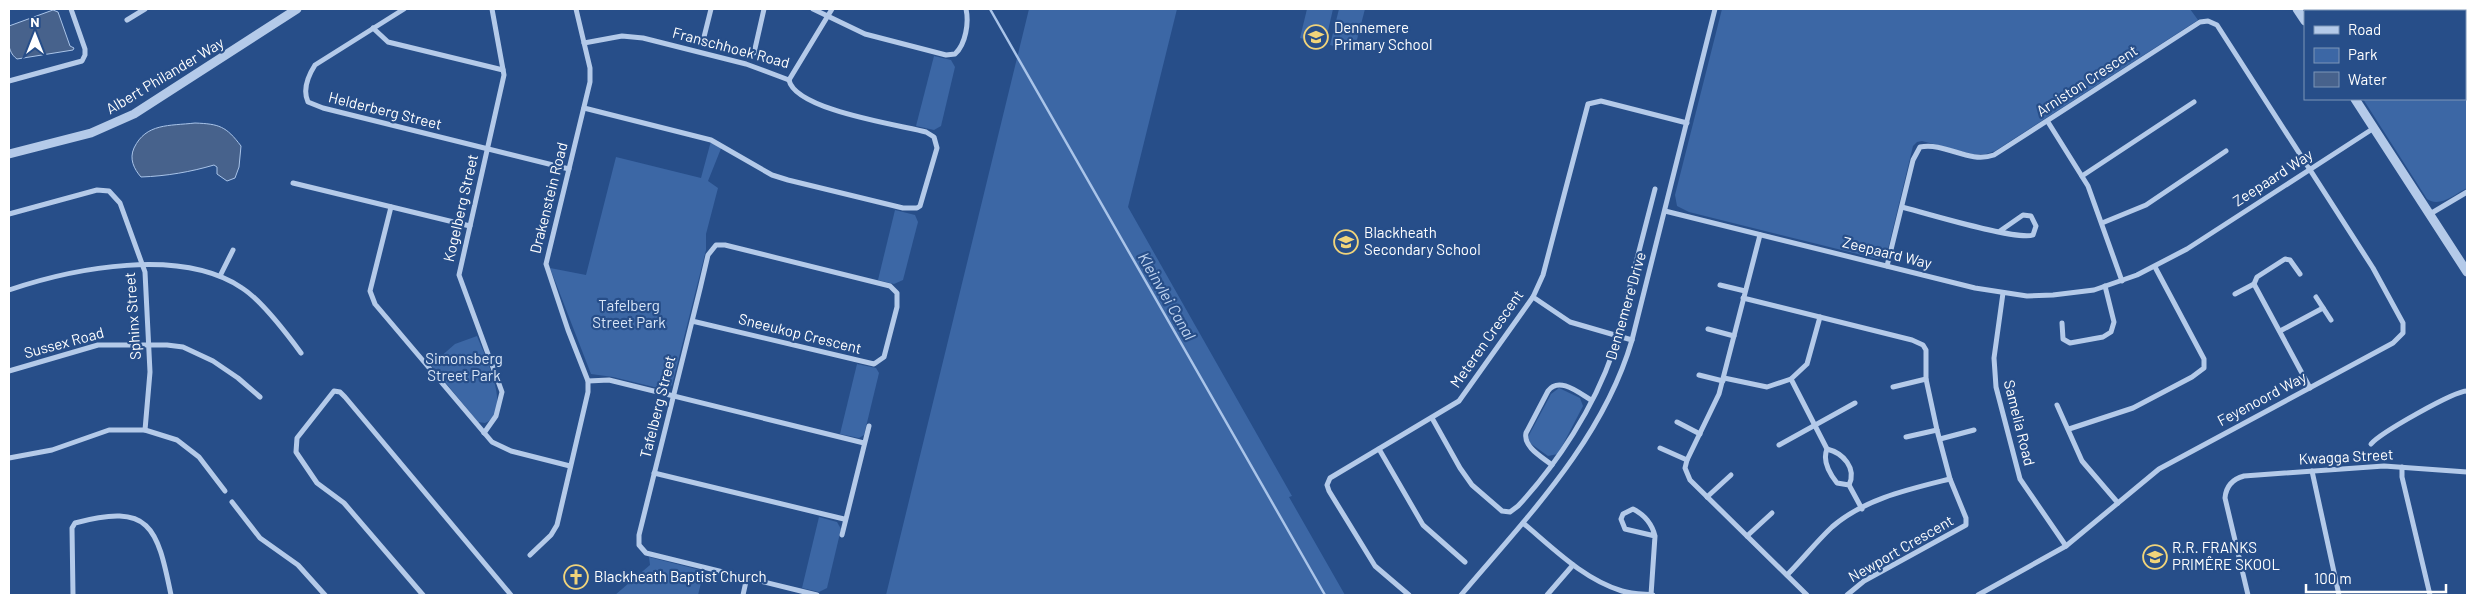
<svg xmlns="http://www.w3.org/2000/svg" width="2476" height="604" font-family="Barlow,sans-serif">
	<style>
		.green { fill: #3c67a5 }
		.water { fill: #47628c; stroke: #a9c4e9 }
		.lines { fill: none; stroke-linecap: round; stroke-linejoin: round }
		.stream { stroke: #a9c4e9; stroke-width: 2.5 }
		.minor { stroke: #b4cae9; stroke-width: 5 }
		.tertiary { stroke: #b4cae9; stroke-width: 9 }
		.labels { text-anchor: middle; stroke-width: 4.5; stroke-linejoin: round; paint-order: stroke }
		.poi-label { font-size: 15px; fill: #fff; stroke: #274e89; text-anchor: start }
		.street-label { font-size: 15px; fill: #fff; stroke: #274e89 }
		.park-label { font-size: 15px; fill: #d8e5f7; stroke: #274e89 }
		.water-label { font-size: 16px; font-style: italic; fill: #c0d4f0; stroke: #274e89 }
	</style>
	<rect width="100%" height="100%" fill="#274e89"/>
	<g class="green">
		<path d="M1029 9H1177L1128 207 1292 496 1289 497 1345 595H886Z"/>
		<path d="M1307 9H1333L1325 44 1300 38Z"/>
		<path d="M1339 9H1365L1354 51 1330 45Z"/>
		<path d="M1722 9H2190L2198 20 1995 151 1986 154H1972L1922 141 1917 142 1913 146 1887 253 1878 259 1689 212 1677 206 1675 195Z"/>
		<path d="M2305 9H2467V188C2455 194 2440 208 2427 199L2363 99H2465V11H2307Z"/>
		<path d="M934 56 951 60 955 67 941 126 934 130 916 126Z"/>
		<path d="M711 141 722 146 708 181 718 188 706 234V250L672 385 668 388 662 389 613 377 591 374 550 268 586 275 616 157 701 178Z"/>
		<path d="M895 210 915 215 918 222 903 280 894 284 878 280Z"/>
		<path d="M477 336C484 354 514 413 485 423L478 422 431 365 455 344Z"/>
		<path d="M857 364 876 368 879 373 864 435 859 438 840 434Z"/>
		<path d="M1559 388 1580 398 1583 406 1558 454 1548 456 1530 443 1528 437 1551 394Z"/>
		<path d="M819 517 837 522 841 529 827 588 819 592 802 588Z"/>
		<path d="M649 557 704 571 698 595H615L650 565Z"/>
	</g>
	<g class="water">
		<path d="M53 10 58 12 70 46 74 48 73 50 17 59C6 51 9 38 9 26Z"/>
		<path d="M195 123C219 124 226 126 241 146L239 167 235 178 227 181 217 174V167L214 165C190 172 167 176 141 177 134 169 129 159 134 148 146 123 169 126 195 123Z"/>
	</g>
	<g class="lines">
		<path class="stream" d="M990 9 1325 595"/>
		<g class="minor">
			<path d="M404 9 315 65C308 76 302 89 308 102L323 108 569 169"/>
			<path d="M813 9 865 34 946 55 955 54C966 44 969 22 966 9"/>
			<path d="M127 20 145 9"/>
			<path d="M373 28 388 42 503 70"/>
			<path d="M703 41 711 9"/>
			<path d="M584 43 622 36 643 38 746 64 789 80"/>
			<path d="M754 53 764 9"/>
			<path d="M789 80 832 9"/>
			<path d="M9 81 82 61 85 55V49L71 9"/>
			<path d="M584 108 711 140 772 175 788 180 903 208H917L920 206 937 148 934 137 926 132C899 125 795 110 789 80"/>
			<path d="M2048 122 2088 186 2122 281"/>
			<path d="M2082 176 2194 102"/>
			<path d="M293 183 470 226"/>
			<path d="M391 207 370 291 375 304 492 442 511 451 570 466"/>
			<path d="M1902 207C1925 213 2017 241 2033 235L2036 226 2031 216 2023 215 2000 231"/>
			<path d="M1665 211 1975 288 2027 296 2053 295 2094 290 2137 275 2187 249 2374 128"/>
			<path d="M9 214 97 190 109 191 120 203 145 272 150 372 145 430"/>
			<path d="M2430 214 2467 192"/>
			<path d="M2102 223 2146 205 2226 151"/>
			<path d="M1760 235 1719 394 1687 460 1685 468 1690 480 1807 595"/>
			<path d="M1887 266 1913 160 1920 147C1946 142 1968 164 1994 155L2200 22 2208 21 2217 25 2373 268 2403 323V333L2393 343 2159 469 2066 546 1978 595"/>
			<path d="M220 276 233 250"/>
			<path d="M2254 284 2310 388"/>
			<path d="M1720 285 1745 291"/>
			<path d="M9 290C74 268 181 247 242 288 261 300 287 334 301 353"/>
			<path d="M2003 293 1994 358 1996 387 2020 479 2066 546"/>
			<path d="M2235 294 2254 284 2257 277 2285 259 2290 260 2300 274"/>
			<path d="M1533 297 1570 322 1632 340"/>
			<path d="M2316 297 2331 320"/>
			<path d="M1743 298 1912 340 1923 345 1926 350V379L1937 430 1950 479 1966 518V525L1864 581 1847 595"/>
			<path d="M692 321 874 364 884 357 897 307V293L890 286 725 245H716L708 255 700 289 639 535V545L646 553 817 595"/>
			<path d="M2062 323 2063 339 2070 343 2103 337 2111 332 2114 322 2105 286"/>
			<path d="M1708 329 1734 336"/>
			<path d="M2280 331 2323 308"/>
			<path d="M9 371 98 345H167L183 347 213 361 238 378 260 397"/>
			<path d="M1699 375 1723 381"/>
			<path d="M1724 378 1767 387 1791 379 1807 364 1820 317"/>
			<path d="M1791 379 1827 449C1822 461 1829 473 1837 483L1849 485 1862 509"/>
			<path d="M588 381 609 380 864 443"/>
			<path d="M1893 387 1926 379"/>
			<path d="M2057 405 2082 461 2118 503"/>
			<path d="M1432 418 1460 468 1472 485 1502 511 1510 512 1518 506C1558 463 1594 407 1613 352L1655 189"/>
			<path d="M1677 422 1700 434"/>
			<path d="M2069 429 2133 408 2192 377 2204 368V359L2155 267"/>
			<path d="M484 433 496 416 502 392 459 275 504 75 492 9"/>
			<path d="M1906 437 1937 430"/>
			<path d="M1940 439 1974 430"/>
			<path d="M2371 444C2380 433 2454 391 2467 391"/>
			<path d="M1779 445 1855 403"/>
			<path d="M1660 448 1687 460"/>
			<path d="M1379 449 1423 525 1465 562"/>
			<path d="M1827 449C1843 453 1857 468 1849 485"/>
			<path d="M9 458 52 450 109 430H145L177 440 199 457 225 491"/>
			<path d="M1552 465C1542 457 1523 447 1526 433L1548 391C1559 376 1579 393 1591 400"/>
			<path d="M2402 467V477L2430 595"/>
			<path d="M2312 471 2339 595"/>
			<path d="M654 473 844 519"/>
			<path d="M1707 497 1731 475"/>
			<path d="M232 502 260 538 298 565 325 595"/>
			<path d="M1523 523C1553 548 1583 579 1622 591 1632 594 1643 594 1653 595"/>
			<path d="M842 535 869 426"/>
			<path d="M1747 536 1772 513"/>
			<path d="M530 555 551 535 557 525 588 392V381L568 330 546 264 590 82V68L576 9"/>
			<path d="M1787 575C1802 560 1816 542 1832 527 1864 499 1910 489 1950 479"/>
			<path d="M73 595 72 528 75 523C150 503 157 526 171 595"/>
			<path d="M423 595 344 503 317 483 296 452 297 438 334 391 340 392 345 397 511 595"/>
			<path d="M743 595 747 577"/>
			<path d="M1409 595 1375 566 1329 491 1327 485 1330 478 1459 401 1533 297 1543 275 1588 104 1601 101 1687 123"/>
			<path d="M1461 595C1527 517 1603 440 1632 340L1715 9"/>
			<path d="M1547 595 1573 565"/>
			<path d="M1651 595 1655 536C1652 524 1645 515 1633 509L1623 514 1621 519 1625 529 1655 536"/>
			<path d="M2248 595 2225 498C2226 486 2233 479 2244 476L2384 466 2467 472"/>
		</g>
		<g class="tertiary">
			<path d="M2297 9 2305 21"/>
			<path d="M2355 99 2467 272"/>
			<path d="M9 154 91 133 134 114 297 9"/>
		</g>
	</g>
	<defs>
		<g id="school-ring" transform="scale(1.25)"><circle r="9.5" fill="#274e89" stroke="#f1d47a" stroke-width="1.5"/><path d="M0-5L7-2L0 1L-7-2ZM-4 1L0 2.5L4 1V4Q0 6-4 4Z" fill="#f1d47a"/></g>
		<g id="church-ring" transform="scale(1.25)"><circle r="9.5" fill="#274e89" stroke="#f1d47a" stroke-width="1.5"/><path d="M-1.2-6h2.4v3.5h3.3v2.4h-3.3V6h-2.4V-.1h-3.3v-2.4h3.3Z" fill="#f1d47a"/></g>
	</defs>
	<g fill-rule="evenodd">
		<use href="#school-ring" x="1316" y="37"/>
		<use href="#school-ring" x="1346" y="242"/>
		<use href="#school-ring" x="2155" y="557"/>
		<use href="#church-ring" x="576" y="577"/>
	</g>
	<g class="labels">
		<g class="poi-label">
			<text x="1334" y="33">Dennemere<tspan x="1334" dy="17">Primary School</tspan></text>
			<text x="1364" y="238">Blackheath<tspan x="1364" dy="17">Secondary School</tspan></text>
			<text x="2172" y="553">R.R. FRANKS<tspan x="2172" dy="17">PRIMÊRE SKOOL</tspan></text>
			<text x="594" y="582">Blackheath Baptist Church</text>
		</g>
		<g class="street-label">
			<text transform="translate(731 48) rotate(15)" y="5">Franschhoek Road</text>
			<text transform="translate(165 76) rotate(-31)" y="5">Albert Philander Way</text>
			<text transform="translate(2087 81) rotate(-33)" y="5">Arniston Crescent</text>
			<text transform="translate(385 111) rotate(14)" y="5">Helderberg Street</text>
			<text transform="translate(2273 178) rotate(-33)" y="5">Zeepaard Way</text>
			<text transform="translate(549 198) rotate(-76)" y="5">Drakenstein Road</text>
			<text transform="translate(461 208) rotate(-77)" y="5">Kogelberg Street</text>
			<text transform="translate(1887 253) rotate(14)" y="5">Zeepaard Way</text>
			<text transform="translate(1626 306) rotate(-74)" y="5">Dennemere Drive</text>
			<text transform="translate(133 316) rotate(-94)" y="5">Sphinx Street</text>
			<text transform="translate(800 334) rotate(14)" y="5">Sneeukop Crescent</text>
			<text transform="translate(1487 339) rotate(-55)" y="5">Meteren Crescent</text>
			<text transform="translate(64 343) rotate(-15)" y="5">Sussex Road</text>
			<text transform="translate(2262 399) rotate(-28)" y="5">Feyenoord Way</text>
			<text transform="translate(658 407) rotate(-76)" y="5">Tafelberg Street</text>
			<text transform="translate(2019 423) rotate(76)" y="5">Samelia Road</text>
			<text transform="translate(2346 457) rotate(-3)" y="5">Kwagga Street</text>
			<text transform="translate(1901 549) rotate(-30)" y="5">Newport Crescent</text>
		</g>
		<g class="park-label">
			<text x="629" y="311">Tafelberg<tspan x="629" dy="17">Street Park</tspan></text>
			<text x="464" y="364">Simonsberg<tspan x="464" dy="17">Street Park</tspan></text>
		</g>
		<g class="water-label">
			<text transform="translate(1167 296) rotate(60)" y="6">Kleinvlei Canal</text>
		</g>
	</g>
	<rect width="2476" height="604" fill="none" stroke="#ffffff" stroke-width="20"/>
	<rect x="2304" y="10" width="162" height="90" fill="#274e89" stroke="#7d95b8"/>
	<rect x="2314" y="26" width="25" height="8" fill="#b4cae9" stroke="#7d95b8"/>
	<text x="2348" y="35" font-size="15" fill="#ffffff">Road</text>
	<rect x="2314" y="48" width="25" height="15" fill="#3c67a5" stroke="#7d95b8"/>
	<text x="2348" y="60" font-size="15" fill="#ffffff">Park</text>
	<rect x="2314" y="72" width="25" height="15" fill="#47628c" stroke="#7d95b8"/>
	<text x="2348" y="85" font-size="15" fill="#ffffff">Water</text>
	<g transform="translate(35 35)" stroke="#274e89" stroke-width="4" paint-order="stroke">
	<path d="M0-4L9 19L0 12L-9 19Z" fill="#ffffff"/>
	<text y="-8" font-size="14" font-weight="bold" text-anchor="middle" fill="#ffffff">N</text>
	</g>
	<path d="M2306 584v8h140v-8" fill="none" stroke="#ffffff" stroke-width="2.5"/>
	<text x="2314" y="584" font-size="15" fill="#ffffff" stroke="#274e89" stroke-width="4" paint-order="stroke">100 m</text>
</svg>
